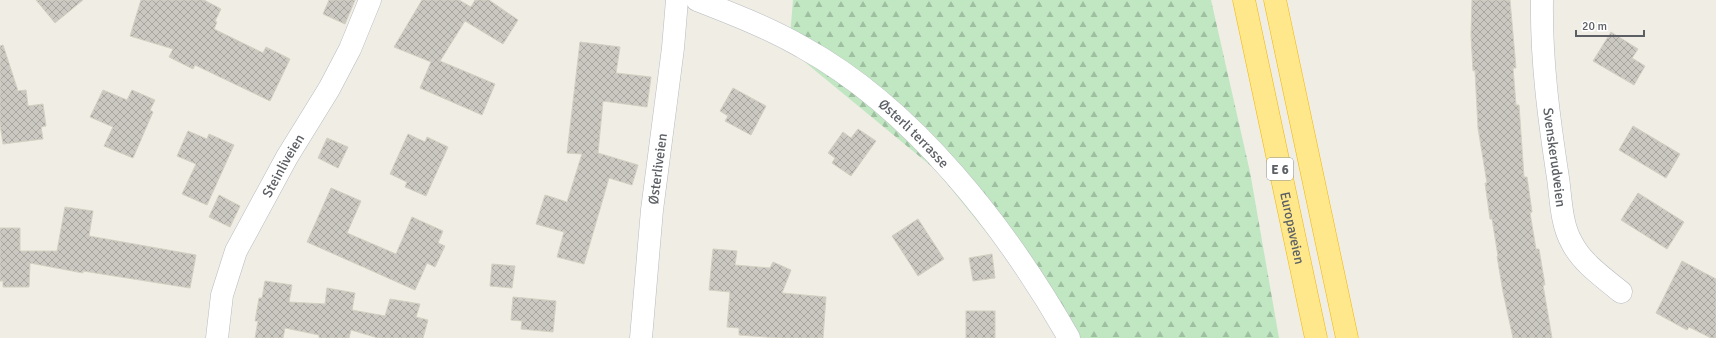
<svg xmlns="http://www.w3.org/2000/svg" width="1716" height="338" font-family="Signika,sans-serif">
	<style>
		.forest { fill: url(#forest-firs) }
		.building { fill: url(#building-cross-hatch); stroke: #d4d0c2 }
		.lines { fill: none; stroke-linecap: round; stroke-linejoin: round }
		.minor-casing { stroke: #b7babf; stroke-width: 23 }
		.highway-casing { stroke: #f4b600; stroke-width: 23 }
		.minor { stroke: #fff; stroke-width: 22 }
		.highway { stroke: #ffe88c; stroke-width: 22 }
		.labels { text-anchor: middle; stroke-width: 3.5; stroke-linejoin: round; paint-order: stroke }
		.shield { fill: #fff; stroke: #8d9093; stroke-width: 1 }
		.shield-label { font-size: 13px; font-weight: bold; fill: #5c6065 }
		.street-label { font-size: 14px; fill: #5c6065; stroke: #fff }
	</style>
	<defs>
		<pattern id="forest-firs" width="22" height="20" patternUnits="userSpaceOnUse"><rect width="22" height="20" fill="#c0e7c2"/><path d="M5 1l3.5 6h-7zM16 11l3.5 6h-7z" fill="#9fbfa1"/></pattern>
		<pattern id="building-cross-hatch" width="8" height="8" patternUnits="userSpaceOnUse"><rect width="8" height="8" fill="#cac8c1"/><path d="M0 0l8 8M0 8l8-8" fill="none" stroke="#a7a6a0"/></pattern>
	</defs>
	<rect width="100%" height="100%" fill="#efede4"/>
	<path class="forest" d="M793 0H1211L1250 172 1279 338H1064L1037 295 936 170 789 49Z"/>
	<g class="building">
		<path d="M36 0H83L55 23Z"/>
		<path d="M141 0H204L221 9 215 21 217 22 214 29 263 53 266 47 290 59 270 101 195 65 193 69 169 57 173 49 130 36Z"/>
		<path d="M329 0H355L345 24 323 14Z"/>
		<path d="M422 0H459L471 7 475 0H489L518 20 503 44 465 21 440 61 495 84 482 115 420 88 431 62 394 47Z"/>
		<path d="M1472 0H1510L1516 68H1513L1516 105H1519L1524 177H1527L1532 212 1530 213 1536 249H1539L1545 285H1543L1552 338H1513L1503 292 1497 256H1498L1492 219H1490L1485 183H1487L1478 128 1475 70 1473 71 1471 35Z"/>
		<path d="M1611 32 1638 49 1632 58 1645 66 1634 85 1593 61Z"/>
		<path d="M580 42 620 47 616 73 651 77 647 107 603 101 598 153 638 165 632 185 609 178 584 264 557 257 564 232 536 224 545 195 567 202 582 154 567 153Z"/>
		<path d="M3 45 18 91 26 90 28 106 43 104 46 126 41 127 43 139 3 144 0 124V46Z"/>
		<path d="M733 88 766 106 751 135 725 121 728 116 720 111Z"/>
		<path d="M103 90 127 100 132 90 155 100 150 110 153 112 133 158 104 146 113 127 90 117Z"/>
		<path d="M1633 126 1680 154 1666 178 1619 150Z"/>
		<path d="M858 129 876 141 851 176 832 163 835 158 828 153 843 132 851 138Z"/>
		<path d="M188 131 207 139 209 134 234 145 207 205 182 194 196 164 177 156Z"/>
		<path d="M408 134 425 142 427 137 448 147 426 196 405 187 407 182 390 174Z"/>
		<path d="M327 138 348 147 338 168 318 158Z"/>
		<path d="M331 188 361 201 347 233 396 254 412 217 443 231 438 243 445 246 435 267 427 263 415 290 307 242Z"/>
		<path d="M1638 193 1684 222 1667 249 1621 220Z"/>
		<path d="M219 195 240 206 230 227 209 217Z"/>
		<path d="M65 207 93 211 89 236 196 255 190 288 83 271V273L30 263 29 287H3V281H0V228H20V251H57Z"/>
		<path d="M918 219 944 259 918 276 892 236Z"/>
		<path d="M713 249 737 251 735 265 770 268 773 262 791 270 782 293 826 297 823 338H779L739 335V328L727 327 730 292 709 290Z"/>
		<path d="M992 254 995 278 973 281 969 258Z"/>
		<path d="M1682 261 1716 279V338H1711L1689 327 1687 330 1656 313Z"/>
		<path d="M492 264 515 266 512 288 490 286Z"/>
		<path d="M265 281 292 285 289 302 325 304 327 288 355 293 352 310 385 316 390 299 420 304 416 317 428 320 423 338H378L351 330 349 338H319V335L285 328 283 338H255L258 321H255L257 310 259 298H262Z"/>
		<path d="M513 297 556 301 553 332 521 329 522 321 511 320Z"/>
		<rect x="966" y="311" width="29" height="27"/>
	</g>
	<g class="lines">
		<g class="minor-casing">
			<g id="minor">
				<path id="s1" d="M697 0C733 14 769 28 802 47 914 108 1007 229 1069 338"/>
				<path id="s2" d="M1542 0C1541 60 1549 119 1558 178 1561 199 1561 224 1572 243 1582 263 1604 278 1621 292"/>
				<path id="s3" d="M217 338 222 295 236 251 287 157 329 89 350 49 370 0"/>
				<path id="s4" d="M641 338 652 210 673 48 677 0"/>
			</g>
		</g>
		<g class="highway-casing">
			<g id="highway">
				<path id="s5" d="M1244 0 1316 338"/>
				<path d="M1275 0 1347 338"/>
			</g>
		</g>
		<use href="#minor" class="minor"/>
		<use href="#highway" class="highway"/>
	</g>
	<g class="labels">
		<rect class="shield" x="1267" y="158" width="26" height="22" rx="3"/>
		<g class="shield-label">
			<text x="1280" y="174">E 6</text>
		</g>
		<g class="street-label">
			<text dy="5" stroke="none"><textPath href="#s1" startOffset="257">Østerli terrasse</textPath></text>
			<text dy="5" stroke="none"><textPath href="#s2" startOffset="158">Svenskerudveien</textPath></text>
			<text dy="5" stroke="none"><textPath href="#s3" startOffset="187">Steinliveien</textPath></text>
			<text dy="5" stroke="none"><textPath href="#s4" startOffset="170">Østerliveien</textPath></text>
			<text dy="5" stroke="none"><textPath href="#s5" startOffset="233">Europaveien</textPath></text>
		</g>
	</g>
	<path d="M1576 30v6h68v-6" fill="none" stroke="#5c6065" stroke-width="2"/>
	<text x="1582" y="30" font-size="12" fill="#5c6065" stroke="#ffffff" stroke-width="3" paint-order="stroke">20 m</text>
</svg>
